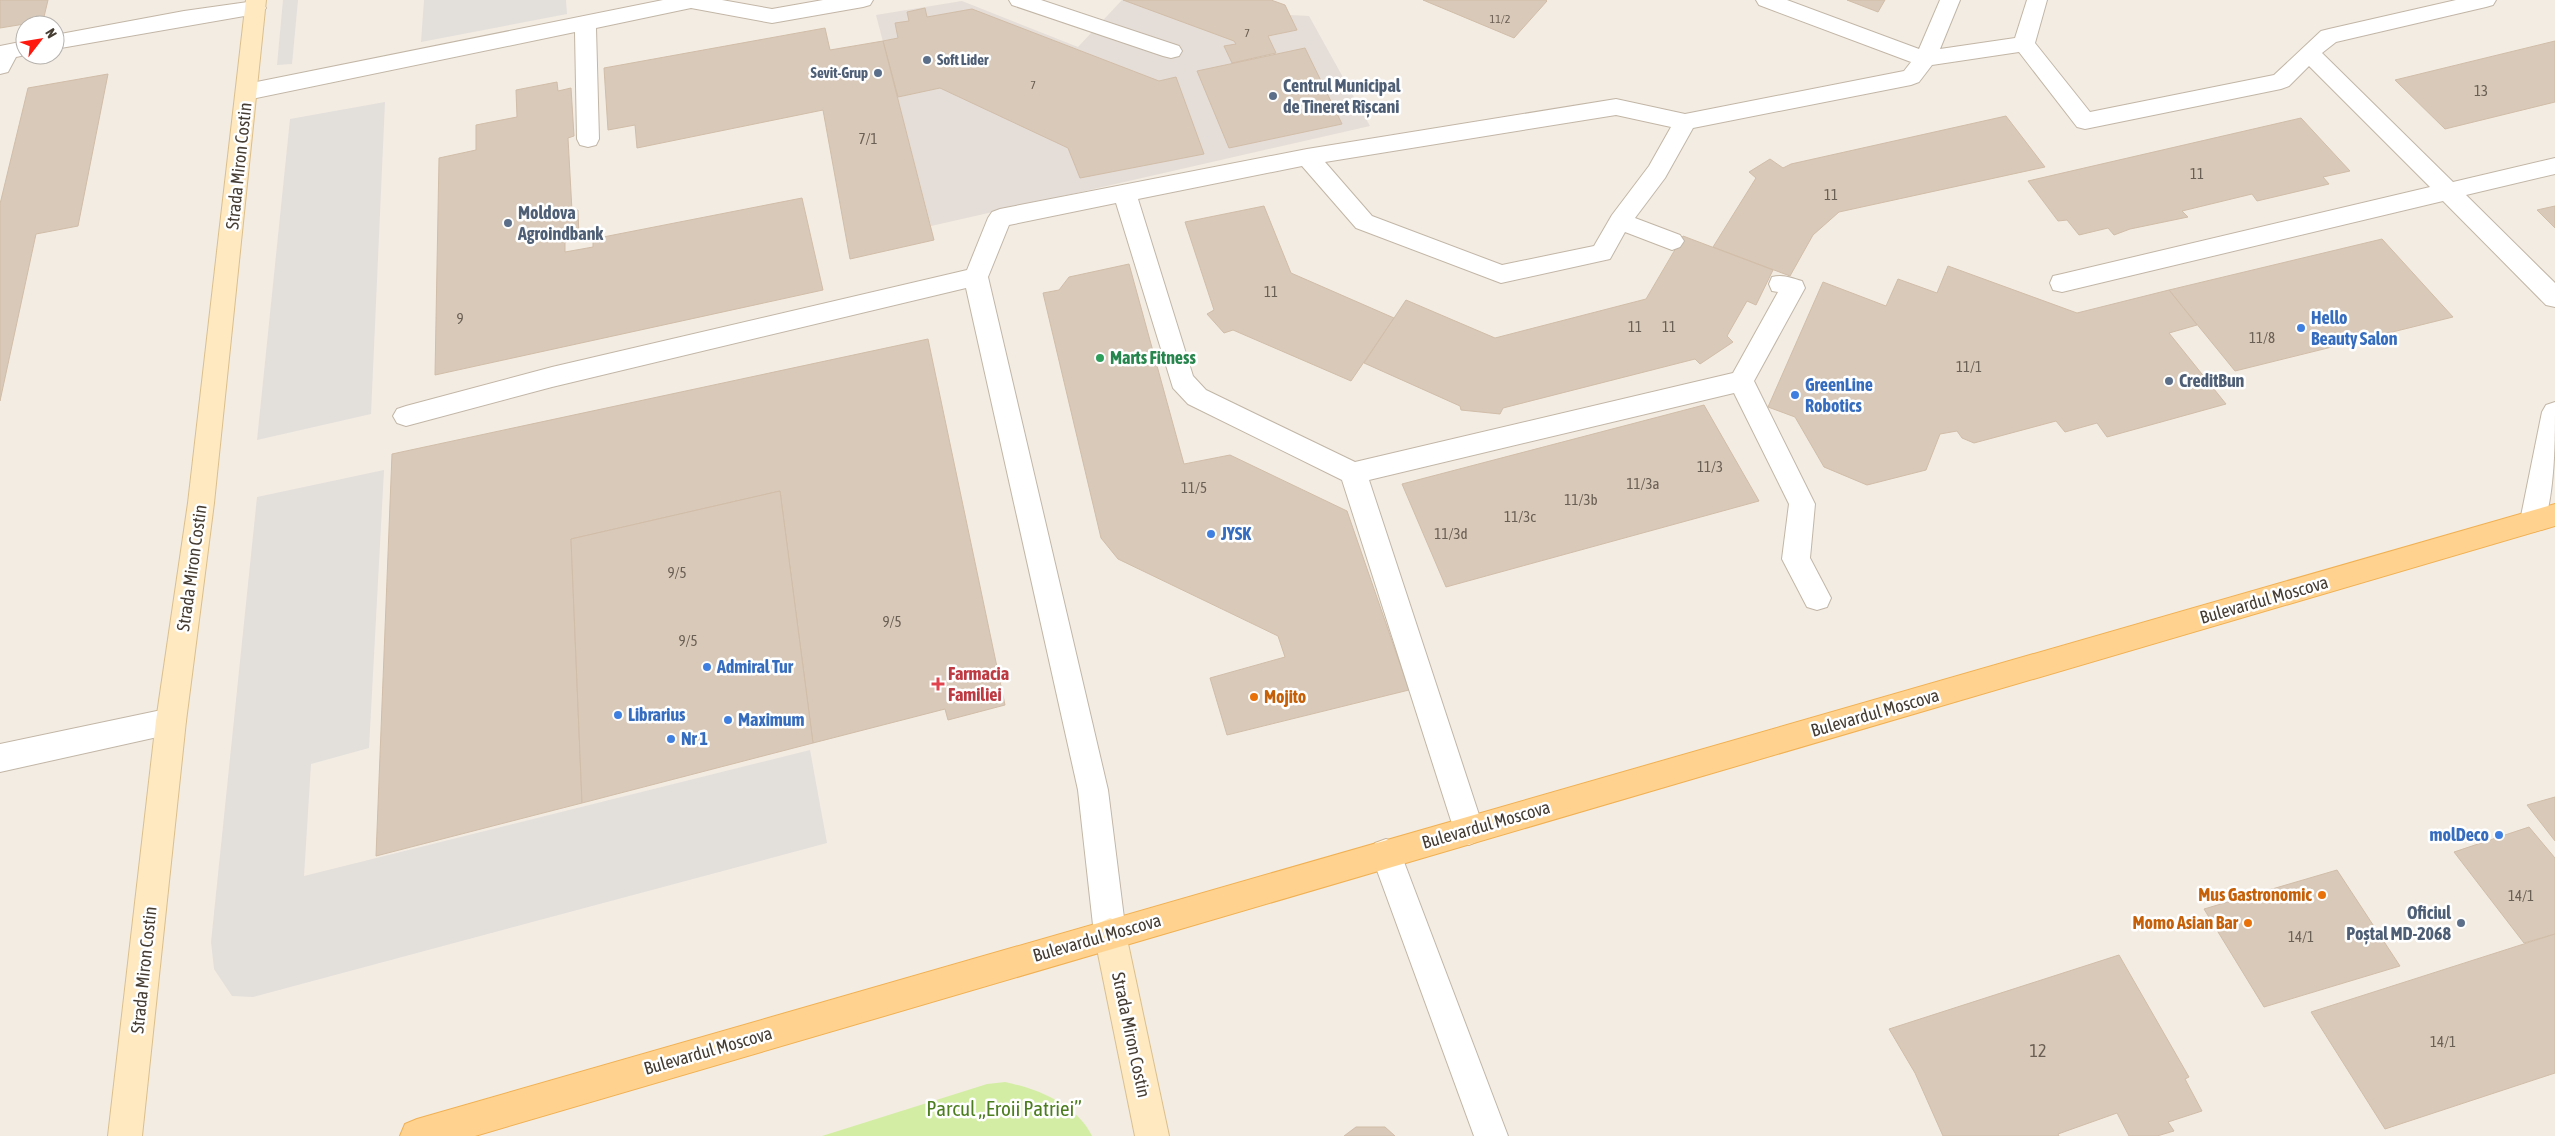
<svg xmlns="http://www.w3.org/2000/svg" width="2555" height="1136" font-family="'Asap Condensed',sans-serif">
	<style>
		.industrial { fill: #e5ddd7 }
		.green { fill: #d4eda5 }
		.parking { fill: #e3dfdb }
		.building { fill: #d9c9b9; stroke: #d1bda8 }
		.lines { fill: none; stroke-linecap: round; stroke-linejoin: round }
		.lane-casing { stroke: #c2b6a6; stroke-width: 2 }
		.secondary-casing { stroke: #dbbf8d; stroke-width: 2 }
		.primary-casing { stroke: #f1b052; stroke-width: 2 }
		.lane { fill: #fff; fill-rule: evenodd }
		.secondary { fill: #ffe9c0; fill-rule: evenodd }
		.primary { fill: #ffd38f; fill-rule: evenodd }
		.service-dot { fill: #5c6f8a; stroke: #fff; stroke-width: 2 }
		.shop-dot { fill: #3f7fe0; stroke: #fff; stroke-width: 2 }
		.leisure-dot { fill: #2e9e5b; stroke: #fff; stroke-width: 2 }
		.health-dot { fill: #e0444e; stroke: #fff; stroke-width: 2 }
		.food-dot { fill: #e8710a; stroke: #fff; stroke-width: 2 }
		.labels { text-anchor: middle; stroke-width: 5; stroke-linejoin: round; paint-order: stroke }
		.far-number-label { font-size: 12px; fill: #6a5f54 }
		.far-service-label { font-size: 15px; font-weight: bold; fill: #4e5e75; stroke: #fff; text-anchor: start }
		.number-label { font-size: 15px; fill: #6a5f54 }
		.service-label { font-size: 18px; font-weight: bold; fill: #4e5e75; stroke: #fff; text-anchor: start }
		.street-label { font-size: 18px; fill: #453c32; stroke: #fff }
		.shop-label { font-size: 18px; font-weight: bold; fill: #366cbe; stroke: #fff; text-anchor: start }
		.leisure-label { font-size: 18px; font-weight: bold; fill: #27864d; stroke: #fff; text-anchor: start }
		.health-label { font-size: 18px; font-weight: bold; fill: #be3a42; stroke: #fff; text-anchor: start }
		.food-label { font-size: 18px; font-weight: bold; fill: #c56008; stroke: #fff; text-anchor: end }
		.near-number-label { font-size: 18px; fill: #6a5f54 }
		.near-park-label { font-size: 21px; fill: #4c7d1f; stroke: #fff }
	</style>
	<rect width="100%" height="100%" fill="#f3ece2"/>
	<path class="industrial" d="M1122 0H1271L1285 5 1289 15 1309 16 1370 126 931 226 876 15 962 1 1078 47Z"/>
	<path class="green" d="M1005 1082C1038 1089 1076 1104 1092 1136H822L987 1084Z"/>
	<g class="parking">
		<path d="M283 0H298L292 64 277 65Z"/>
		<path d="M424 0H566L567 14 421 42Z"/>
		<path d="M385 102 371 414 257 440 290 119Z"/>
		<path d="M384 470 369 748 311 764 304 876 810 750 827 843 253 997 232 996 214 969 211 942 257 497Z"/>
	</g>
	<g class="building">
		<path d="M0 0H48L43 21 0 28Z"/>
		<path d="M1123 0H1271L1285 5 1297 30 1268 36 1276 53 1232 63 1224 46 1236 44 1234 41Z"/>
		<path d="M1423 0H1546L1547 1 1514 38Z"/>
		<path d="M1847 0H1885L1878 12Z"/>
		<path d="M925 8 927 17 972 9 1159 81 1176 77 1204 154 1080 178 1068 148 940 88 898 97 883 41 898 38 895 23 909 21 907 12Z"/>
		<path d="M825 28 830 50 883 41 934 240 850 259 823 110 637 148 635 125 608 130 604 68Z"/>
		<path d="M2555 41V102L2445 129 2395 80Z"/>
		<path d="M1305 48 1342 124 1229 148 1197 71Z"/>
		<path d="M108 74 78 226 36 234 0 401V204L28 88Z"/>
		<path d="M557 82 558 91 571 88 574 136 568 138 572 211 578 210 579 239 565 242V252L593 247V239L802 198 823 290 435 375 439 158 476 150V125L517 117 516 90Z"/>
		<path d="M2006 116 2045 167 1839 212 1813 235 1790 276 1713 247 1756 178 1749 172 1770 159 1783 168 1791 164Z"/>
		<path d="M2301 118 2350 171 2323 177 2329 184 2257 201 2252 194 2182 211 2188 217 2130 229 2114 235 2108 228 2079 235 2067 220 2058 221 2028 181Z"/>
		<path d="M1264 206 1291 273 1394 318 1351 381 1233 330 1224 333 1207 314 1214 310 1185 222Z"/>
		<path d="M2555 206V228L2537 210Z"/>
		<path d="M1683 236 1773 270 1756 305 1747 301 1727 336 1733 342 1700 364 1695 359 1503 408 1500 414 1461 410 1460 406 1364 363 1406 300 1495 338 1646 299Z"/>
		<path d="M2382 239 2453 317 2235 371 2169 290Z"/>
		<path d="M1129 264 1184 464 1230 455 1347 511 1409 690 1227 735 1210 678 1285 657 1278 636 1118 559 1101 538 1043 293 1059 290 1069 277Z"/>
		<path d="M1948 266 2077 313 2169 290 2197 325 2169 333 2226 404 2107 437 2097 423 2065 432 2056 421 1974 443 1962 438 1957 431 1940 434 1926 470 1867 485 1824 467 1795 417 1768 407 1823 282 1886 306 1898 279 1937 293Z"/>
		<path d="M928 339 1005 705 948 720 945 709 813 743 780 491 571 539 582 803 376 856 392 454Z"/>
		<path d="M1704 405 1759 501 1446 587 1402 484Z"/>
		<path d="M780 491 813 743 582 803 571 539Z"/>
		<path d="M2555 797V841L2527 805Z"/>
		<path d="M2529 827 2555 858V934L2524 943 2454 852Z"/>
		<path d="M2337 870 2400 966 2264 1007 2204 909Z"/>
		<path d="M2555 934V1073L2385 1129 2311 1012Z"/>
		<path d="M2119 955 2189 1077 2185 1079 2202 1111 2168 1122 2174 1131 2157 1136H2129L2117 1113 2058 1134 2059 1136H1943L1915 1073 1889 1029Z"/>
		<path d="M1356 1127H1385L1395 1136H1344Z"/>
	</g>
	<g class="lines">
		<g class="lane-casing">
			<g id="lane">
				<path d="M663 0H722L772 9 823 0H873L870 5 863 7 772 23 691 8 596 28 599 139 596 145 588 147 580 145 577 139 575 32 247 100 239 97 236 92 239 87 247 84Z"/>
				<path d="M1009 0H1041L1179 46 1182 51 1179 56 1171 58 1163 56 1012 5Z"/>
				<path d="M1756 0H1787L1919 49 1940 0H1960L1940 49 2015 38 2027 0H2047L2035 43 2090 112 2274 75 2321 31 2329 29 2456 0H2496L2493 5 2486 7 2336 42 2322 53 2453 182 2555 158V174L2466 195 2555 283V307L2546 305 2443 201 2062 292 2053 290 2050 283 2053 276 2062 274 2430 187 2309 66 2289 86 2281 89 2085 129 2077 127 2019 52 1932 65 1919 82 1911 85 1693 128 1665 178 1635 218 1680 235 1684 241 1680 247 1672 250 1625 232 1610 259 1501 283 1356 228 1302 166 1138 199 1193 376 1206 390 1355 462 1733 373 1778 292 1772 291 1769 284 1772 277C1783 274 1791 278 1802 281L1805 288 1754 381 1815 504 1810 558 1831 598 1827 607 1817 610 1807 607 1782 559 1789 504 1734 393 1369 480 1484 830 1480 840 1469 845 1458 840 1454 830 1342 480 1188 404 1173 388 1116 203 1009 225 988 277 1108 790 1126 934 1121 945 1110 950 1099 945 1094 934 1078 790 966 288 552 387 406 426 397 423 393 416 397 409 406 406 552 367 967 270 988 218 992 212 1000 209 1307 149 1616 99 1685 114 1904 71 1911 62 1759 5ZM1616 115 1671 127 1649 166 1612 215 1594 246 1502 265 1372 216 1325 162Z"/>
				<path d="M255 1 262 3 266 8 262 13 55 49V35L184 11Z"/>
				<path d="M25 41 26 55 16 57 8 72 0 74V46Z"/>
				<path d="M2555 402C2555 442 2555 491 2543 529L2533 532 2523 529 2520 521 2542 412 2546 405Z"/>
				<path d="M171 708 181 711 186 721 181 731 171 734 0 772V744Z"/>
				<path d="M1386 839 1397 843 1401 854 1508 1136H1474L1371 854 1375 843Z"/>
			</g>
		</g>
		<g class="secondary-casing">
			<g id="secondary">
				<path d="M246 0H266L214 503 186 721 142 1136H108L156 721 188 503Z"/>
				<path d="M1110 918 1121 923 1126 934 1169 1136H1135L1094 934 1099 923Z"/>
			</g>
		</g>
		<g class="primary-casing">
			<path id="primary" d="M2555 504V526L475 1136H400L405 1124 417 1119Z"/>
		</g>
		<use href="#lane" class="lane"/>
		<use href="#secondary" class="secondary"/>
		<use href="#primary" class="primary"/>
	</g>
	<g class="service-dot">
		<circle cx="927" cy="60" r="5"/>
		<circle cx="878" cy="73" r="5"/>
		<circle cx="1273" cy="96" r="5"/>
		<circle cx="508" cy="223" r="5"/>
		<circle cx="2169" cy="381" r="5"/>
		<circle cx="2461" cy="923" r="5"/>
	</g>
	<g class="shop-dot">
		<circle cx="2301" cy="328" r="5"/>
		<circle cx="1795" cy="395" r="5"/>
		<circle cx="1211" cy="534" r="5"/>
		<circle cx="707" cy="667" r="5"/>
		<circle cx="618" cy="715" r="5"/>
		<circle cx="728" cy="720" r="5"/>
		<circle cx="671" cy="739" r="5"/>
		<circle cx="2499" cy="835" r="5"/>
	</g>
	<circle class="leisure-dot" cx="1100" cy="358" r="5"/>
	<path class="health-dot" d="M935.5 676.5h5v5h5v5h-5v5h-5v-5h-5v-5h5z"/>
	<g class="food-dot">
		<circle cx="1254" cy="697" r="5"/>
		<circle cx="2322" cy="895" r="5"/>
		<circle cx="2248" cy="923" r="5"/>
	</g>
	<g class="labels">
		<g class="far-number-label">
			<text x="1500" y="23">11/2</text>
			<text x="1247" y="37">7</text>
			<text x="1033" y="89">7</text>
		</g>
		<g class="far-service-label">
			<text x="937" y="65">Soft Lider</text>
			<text x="868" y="78" text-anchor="end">Sevit-Grup</text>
		</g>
		<g class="number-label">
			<text x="2481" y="96">13</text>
			<text x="868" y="144">7/1</text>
			<text x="2197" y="179">11</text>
			<text x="1831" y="200">11</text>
			<text x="1271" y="297">11</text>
			<text x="460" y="324">9</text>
			<text x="1635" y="332">11</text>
			<text x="1669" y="332">11</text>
			<text x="2262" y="343">11/8</text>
			<text x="1969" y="372">11/1</text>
			<text x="1710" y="472">11/3</text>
			<text x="1643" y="489">11/3a</text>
			<text x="1194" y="493">11/5</text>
			<text x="1581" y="505">11/3b</text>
			<text x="1520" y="522">11/3c</text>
			<text x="1451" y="539">11/3d</text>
			<text x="677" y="578">9/5</text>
			<text x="892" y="627">9/5</text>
			<text x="688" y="646">9/5</text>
			<text x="2521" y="901">14/1</text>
			<text x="2301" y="942">14/1</text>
			<text x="2443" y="1047">14/1</text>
		</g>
		<g class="service-label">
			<text x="1283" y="92">Centrul Municipal<tspan x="1283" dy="21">de Tineret Rîșcani</tspan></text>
			<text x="518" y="219">Moldova<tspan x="518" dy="21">Agroindbank</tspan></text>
			<text x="2179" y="387">CreditBun</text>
			<text x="2451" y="919" text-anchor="end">Oficiul<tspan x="2451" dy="21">Poștal MD-2068</tspan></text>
		</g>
		<g class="street-label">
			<text transform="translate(239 166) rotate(-84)" y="6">Strada Miron Costin</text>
			<text transform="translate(192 568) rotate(-82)" y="6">Strada Miron Costin</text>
			<text transform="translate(2264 600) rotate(-16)" y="6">Bulevardul Moscova</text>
			<text transform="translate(1875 713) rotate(-16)" y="6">Bulevardul Moscova</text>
			<text transform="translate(1486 825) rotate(-16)" y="6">Bulevardul Moscova</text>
			<text transform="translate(1097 938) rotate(-16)" y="6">Bulevardul Moscova</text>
			<text transform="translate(144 970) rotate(-84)" y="6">Strada Miron Costin</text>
			<text transform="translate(1131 1035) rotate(78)" y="6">Strada Miron Costin</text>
			<text transform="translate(708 1051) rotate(-16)" y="6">Bulevardul Moscova</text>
		</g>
		<g class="shop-label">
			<text x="2311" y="324">Hello<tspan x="2311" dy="21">Beauty Salon</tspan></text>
			<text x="1805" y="391">GreenLine<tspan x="1805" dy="21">Robotics</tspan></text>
			<text x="1221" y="540">JYSK</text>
			<text x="717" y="673">Admiral Tur</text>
			<text x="628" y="721">Librarius</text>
			<text x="738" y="726">Maximum</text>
			<text x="681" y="745">Nr 1</text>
			<text x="2489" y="841" text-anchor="end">molDeco</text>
		</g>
		<g class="leisure-label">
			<text x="1110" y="364">Marts Fitness</text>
		</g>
		<g class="health-label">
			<text x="948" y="680">Farmacia<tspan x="948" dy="21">Familiei</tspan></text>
		</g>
		<g class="food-label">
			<text x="1264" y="703" text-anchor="start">Mojito</text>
			<text x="2312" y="901">Mus Gastronomic</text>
			<text x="2238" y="929">Momo Asian Bar</text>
		</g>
		<g class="near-number-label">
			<text x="2038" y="1057">12</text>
		</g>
		<g class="near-park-label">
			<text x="1004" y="1116">Parcul „Eroii Patriei”</text>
		</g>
	</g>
	<g transform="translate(40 40) rotate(59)"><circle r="24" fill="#ffffff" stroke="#b5b1ad"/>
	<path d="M0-4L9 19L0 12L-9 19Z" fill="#ff180d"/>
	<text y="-8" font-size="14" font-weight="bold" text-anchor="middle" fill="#453c32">N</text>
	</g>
</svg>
